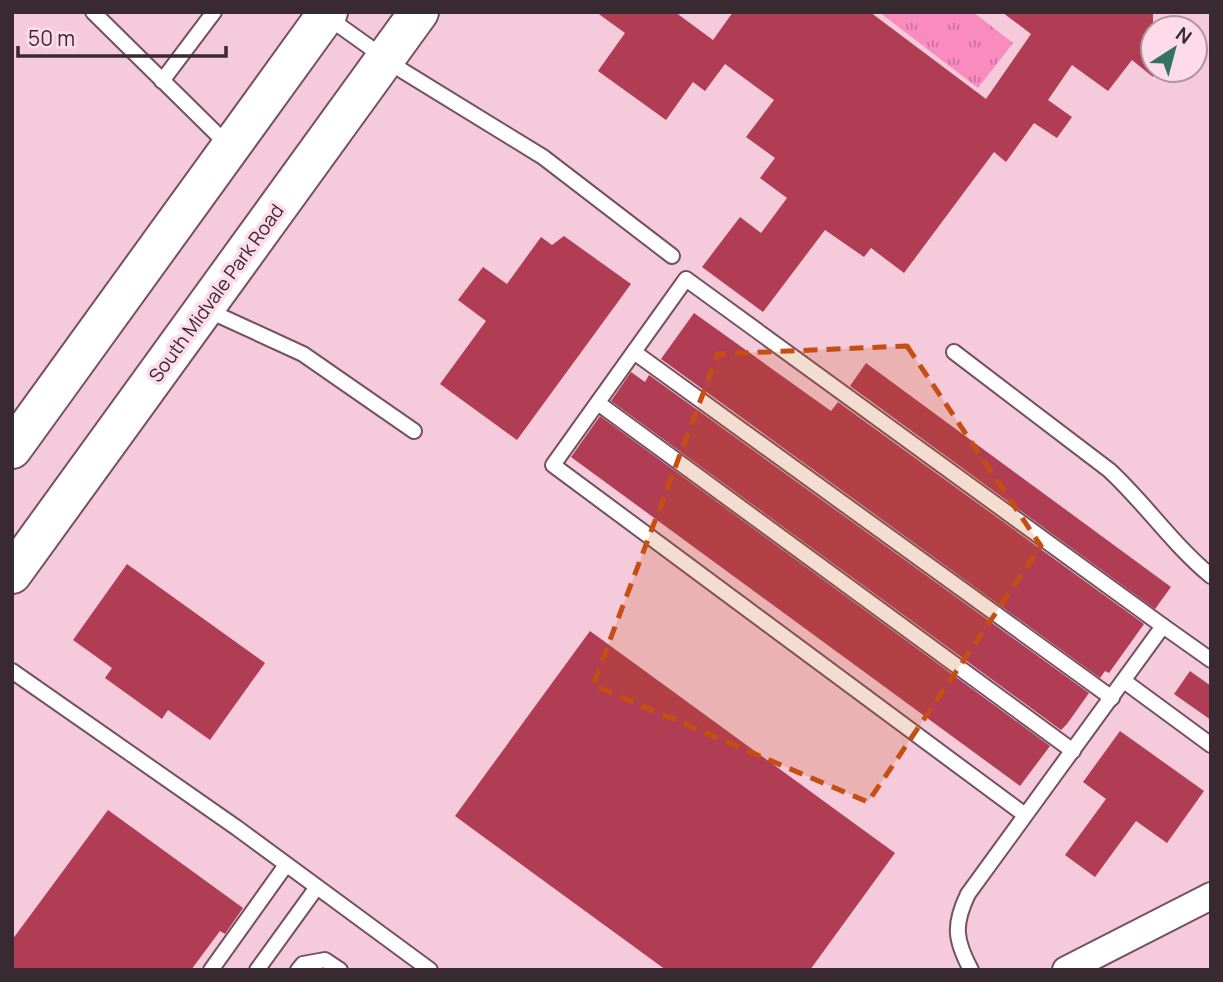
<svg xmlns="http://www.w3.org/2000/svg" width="1223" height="982" font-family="Manrope,sans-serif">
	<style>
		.grass { fill: url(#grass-tufts) }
		.building { fill: #b13d54 }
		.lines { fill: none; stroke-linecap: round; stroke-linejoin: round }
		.lane-casing { stroke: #755160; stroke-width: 18 }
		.street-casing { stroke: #755160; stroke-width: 30 }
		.secondary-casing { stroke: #755160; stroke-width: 42 }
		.lane { stroke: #fff; stroke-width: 14 }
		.street { stroke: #fff; stroke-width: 26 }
		.secondary { stroke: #fff; stroke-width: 38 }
		.marked { fill: #c54f13; fill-opacity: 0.2; stroke: #c54f13; stroke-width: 5; stroke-dasharray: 14 9; stroke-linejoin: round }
		.labels { text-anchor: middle; stroke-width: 7; stroke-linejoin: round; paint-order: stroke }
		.street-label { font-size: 19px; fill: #392930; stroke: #fddbe8 }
	</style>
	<defs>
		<pattern id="grass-tufts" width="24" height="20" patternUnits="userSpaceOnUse" patternTransform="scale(1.75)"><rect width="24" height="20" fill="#f98bbe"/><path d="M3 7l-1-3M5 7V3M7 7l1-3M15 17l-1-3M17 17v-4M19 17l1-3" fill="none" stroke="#cb729b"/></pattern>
	</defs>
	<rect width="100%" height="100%" fill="#f5cbdc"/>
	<path class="grass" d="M879 12H973L1013 43 978 88Z"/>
	<g class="building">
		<path d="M596 12H675L713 40 733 12H870L986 99 1031 34 1002 12H1153V77L1132 60 1108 91 1072 65 1048 100 1072 117 1057 138 1034 123 1006 162 994 152 904 273 871 248 864 257 825 230 763 312 702 267 740 217 761 233 787 198 760 178 775 158 746 137 774 100 725 64 705 91 693 82 666 120 598 71 625 33Z"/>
		<path d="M564 236 631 284 517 440 440 384 486 321 458 300 483 267 507 284 541 237 552 245Z"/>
		<path d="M694 313 831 411 838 402 1144 624 1109 673 1105 671 1100 678 661 359Z"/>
		<path d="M866 363 1171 587 1155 609 850 386Z"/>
		<path d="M631 372 645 382 649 375 1089 693 1067 724 1061 730 611 401Z"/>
		<path d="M600 416 1050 746 1020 786 571 457Z"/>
		<path d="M127 564 265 663 210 740 168 710 162 719 105 678 112 668 73 640Z"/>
		<path d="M590 631 895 853 810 970H666L455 816Z"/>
		<path d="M1190 671 1211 686V720L1174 694Z"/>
		<path d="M1120 731 1204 791 1167 843 1136 821 1095 877 1065 855 1106 799 1083 782Z"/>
		<path d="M108 810 243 908 225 934 220 931 191 970H12V940Z"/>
	</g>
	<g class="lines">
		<g class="lane-casing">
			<g id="lane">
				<path d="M93 12 229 146"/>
				<path d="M326 16 403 71 543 157 672 256"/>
				<path d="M162 81 214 12"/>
				<path d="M205 309 303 354 414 431"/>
				<path d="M634 352 1112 698"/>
				<path d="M954 352 1109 470C1145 503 1173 545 1211 576"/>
				<path d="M598 403 1073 751"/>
				<path d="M1163 626 1211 660"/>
				<path d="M12 671 237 828 430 970"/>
				<path d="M1124 681 1211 745"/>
				<path d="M211 970 286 865"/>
				<path d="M257 970 317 887"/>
				<path d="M298 970 303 964 325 960 340 970"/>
				<path d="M971 970C955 940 953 925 968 894L1163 626 686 279 553 465 1025 815"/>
			</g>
		</g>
		<g class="street-casing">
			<path id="street" d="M1066 970 1211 896"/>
		</g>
		<g class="secondary-casing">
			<g id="secondary">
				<path d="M12 449 328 12"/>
				<path d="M12 574 419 12"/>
			</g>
		</g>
		<use href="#lane" class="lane"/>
		<use href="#street" class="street"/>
		<use href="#secondary" class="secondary"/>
	</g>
	<path class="marked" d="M907 346 1041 546 868 802 593 685 718 354Z"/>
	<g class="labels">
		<g class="street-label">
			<text transform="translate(216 293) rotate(-54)" y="7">South Midvale Park Road</text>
		</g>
	</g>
	<rect width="1223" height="982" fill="none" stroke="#392930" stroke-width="28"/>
	<g transform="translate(1174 49) rotate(36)"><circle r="33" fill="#fddbe8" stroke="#af949e" stroke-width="2"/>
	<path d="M0-5L12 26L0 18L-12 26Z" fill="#347361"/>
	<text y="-10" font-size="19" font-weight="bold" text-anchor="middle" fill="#392930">N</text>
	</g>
	<path d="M18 46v10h208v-10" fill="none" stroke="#392930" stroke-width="3.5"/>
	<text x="28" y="46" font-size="21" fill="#392930" stroke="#fddbe8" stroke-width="5" paint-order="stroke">50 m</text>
</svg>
